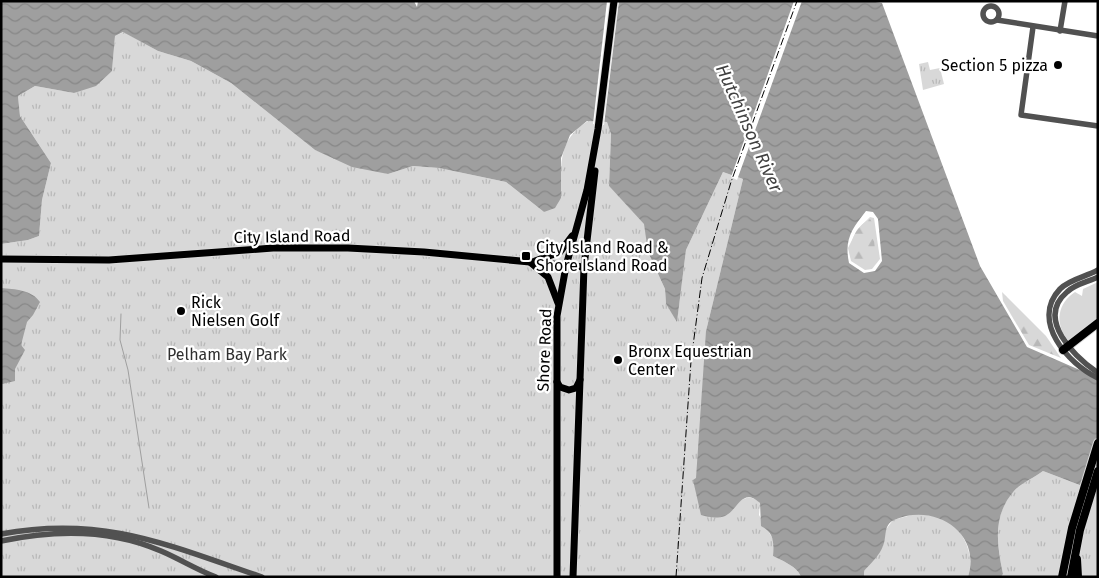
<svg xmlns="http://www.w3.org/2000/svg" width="1099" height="578" font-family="'Fira Sans',sans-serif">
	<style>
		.grass { fill: #d8d8d8 }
		.forest { fill: url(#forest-firs) }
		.park { fill: url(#park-tufts) }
		.water { fill: url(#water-waves); fill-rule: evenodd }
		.pier { fill: #fff }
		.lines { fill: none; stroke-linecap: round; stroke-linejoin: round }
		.stream { stroke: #9f9f9f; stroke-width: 1 }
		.major-casing { stroke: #dbdbdb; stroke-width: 9 }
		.highway-casing { stroke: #dbdbdb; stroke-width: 10 }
		.minor { stroke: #515151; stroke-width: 5.5 }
		.major { stroke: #000; stroke-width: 7 }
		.highway { stroke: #000; stroke-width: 8 }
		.rail { stroke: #000; stroke-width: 1; stroke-dasharray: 8 2.5 1 2.5; stroke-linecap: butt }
		.poi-dot { fill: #000; stroke: #fff; stroke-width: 2 }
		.labels { text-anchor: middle; stroke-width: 4.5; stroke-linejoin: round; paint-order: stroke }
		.poi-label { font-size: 16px; fill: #000; stroke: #fff; text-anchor: start }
		.street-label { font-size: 16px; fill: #000; stroke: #fff }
		.park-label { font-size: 16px; fill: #2f2f2f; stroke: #fff }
		.water-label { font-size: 18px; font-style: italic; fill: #404040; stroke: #fff }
	</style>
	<defs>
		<pattern id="forest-firs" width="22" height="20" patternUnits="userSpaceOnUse" patternTransform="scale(1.25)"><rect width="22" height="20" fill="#d8d8d8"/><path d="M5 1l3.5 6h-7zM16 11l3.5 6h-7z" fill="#b8b8b8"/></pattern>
		<pattern id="park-tufts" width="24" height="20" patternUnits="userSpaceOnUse" patternTransform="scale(1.25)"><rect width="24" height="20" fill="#d8d8d8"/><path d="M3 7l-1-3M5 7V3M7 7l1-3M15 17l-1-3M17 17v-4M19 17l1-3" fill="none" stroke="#b8b8b8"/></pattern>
		<pattern id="water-waves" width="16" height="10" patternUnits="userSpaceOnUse" patternTransform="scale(1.25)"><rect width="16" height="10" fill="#9f9f9f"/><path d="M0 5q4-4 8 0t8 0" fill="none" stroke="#878787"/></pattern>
	</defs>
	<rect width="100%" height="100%" fill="#fff"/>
	<g class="grass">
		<path d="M870 217 874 218 880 259 872 269 865 270 851 261 848 248 857 230Z"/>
		<path d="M1098 282V318L1071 340H1068C1054 323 1058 303 1075 292L1082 296 1083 289Z"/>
	</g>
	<g class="forest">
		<path d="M870 219C877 228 872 241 876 252L868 267H863L851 258C848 243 856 226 870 219Z"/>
		<path d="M1002 292 1046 336 1061 358 1029 345 1003 301Z"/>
	</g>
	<g class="park">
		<path d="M124 32 158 51 191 61 231 83 315 150 388 174 413 166 439 168 506 182 544 212 561 198C561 166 557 140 588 121L607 122 611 134 609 186 645 224 648 252 665 289 666 304 677 321 686 250 723 172 743 179 706 331 727 515C735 504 747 490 760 503L759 515 774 541 773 556C783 561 798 567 801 577H1V244L28 240 39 236 42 200 51 163 20 116 18 96 35 86 74 93 112 71 115 36Z"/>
		<path d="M928 62 930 70 940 68 944 84 923 90 919 64Z"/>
		<path d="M1043 471 1098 492V577H1001L1003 574C997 545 992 515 1014 491 1021 483 1034 478 1043 471Z"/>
		<path d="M919 513C925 514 933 514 939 516 962 525 976 554 968 577H864V571L883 546 884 532 893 520Z"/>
	</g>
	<g class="water">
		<path d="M1 1H414L417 7 418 1H869L882 3 980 266 1027 347 1098 378V492L1043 471C1034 478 1021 483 1014 491 992 516 997 545 1003 574L1001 577H968C982 532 934 502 894 520 883 525 887 537 883 546 880 555 870 564 864 571V577H801C798 567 783 561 773 556 774 542 774 533 761 526L760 503C742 486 737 511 725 516 716 519 709 517 701 515L693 480 696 478 706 331 743 179 723 172 686 250 677 322 666 304 665 289 648 252 644 224 609 186 611 134 607 122 587 121 570 135 561 158V198L555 208 544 212 506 182 439 168 413 166 388 174 352 167 315 150 231 83 191 61 158 51 123 32 115 36 112 71 96 86 74 93 35 86 18 96 20 116 51 163 42 200 39 236 28 240 1 244ZM866 211 873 212 878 219 882 261 875 271 864 273 849 263C844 239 852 229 866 211Z"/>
		<path d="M1 288C15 289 32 290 40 302L33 315 27 322 21 345 25 350 15 369V381L2 384Z"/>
	</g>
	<g class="pier">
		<path d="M607 1H619L604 125 593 124Z"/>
		<path d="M794 1H802L737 180 731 177Z"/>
	</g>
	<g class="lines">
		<path class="stream" d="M121 314 120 340 128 370 149 508"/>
		<g class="major-casing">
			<g id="major">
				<path d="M1 259 109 260 273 248H348L424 252 584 267"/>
				<path d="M535 261 560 252 572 236"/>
				<path d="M530 262 548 277 558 303"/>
				<path d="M557 382 560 387 569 390 576 388 580 380"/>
				<path d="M557 577V316L566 266 587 190 598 129 614 1"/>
				<path d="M573 577 584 267 595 171"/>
			</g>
		</g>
		<g class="highway-casing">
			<g id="highway">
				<path d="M1063 350 1098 323"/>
				<path d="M1077 559 1078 577"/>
				<path d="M1062 577 1072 528 1098 443"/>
				<path d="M1071 577 1080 530 1098 471"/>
			</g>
		</g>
		<g class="minor">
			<circle cx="991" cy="14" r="8"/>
			<path d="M997 20 1098 36"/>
			<path d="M1033 27 1021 115 1098 126"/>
			<path d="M1060 31 1065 1"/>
			<path d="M1098 270C1086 277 1070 279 1060 289 1030 321 1068 364 1098 378"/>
			<path d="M1098 277C1088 282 1075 284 1067 292 1035 319 1075 357 1098 373"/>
			<path d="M1 534C103 515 168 545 262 577"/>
			<path d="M1 541C53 530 111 529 161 551 180 559 197 570 216 577"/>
		</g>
		<use href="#major" class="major"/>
		<use href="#highway" class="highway"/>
		<path class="rail" d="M676 577 691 361 702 278 731 182 797 1"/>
	</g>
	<g class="poi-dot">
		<circle cx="1058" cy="65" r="5"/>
		<rect x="521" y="251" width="10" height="10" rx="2.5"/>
		<circle cx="181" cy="311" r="5"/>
		<circle cx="618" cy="360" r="5"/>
	</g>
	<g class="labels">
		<g class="poi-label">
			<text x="1048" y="71" text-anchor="end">Section 5 pizza</text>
			<text x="536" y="253">City Island Road &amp;<tspan x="536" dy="18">Shore Island Road</tspan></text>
			<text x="191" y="308">Rick<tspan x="191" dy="18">Nielsen Golf</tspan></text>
			<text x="628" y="357">Bronx Equestrian<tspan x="628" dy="18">Center</tspan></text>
		</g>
		<g class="street-label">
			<text transform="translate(292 236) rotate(-1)" y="6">City Island Road</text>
			<text transform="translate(544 350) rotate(-88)" y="6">Shore Road</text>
		</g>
		<g class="park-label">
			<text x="227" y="360">Pelham Bay Park</text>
		</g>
		<g class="water-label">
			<text transform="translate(749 128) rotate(66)" y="6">Hutchinson River</text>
		</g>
	</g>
	<rect width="1099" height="578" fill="none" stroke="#000000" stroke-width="5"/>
</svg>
